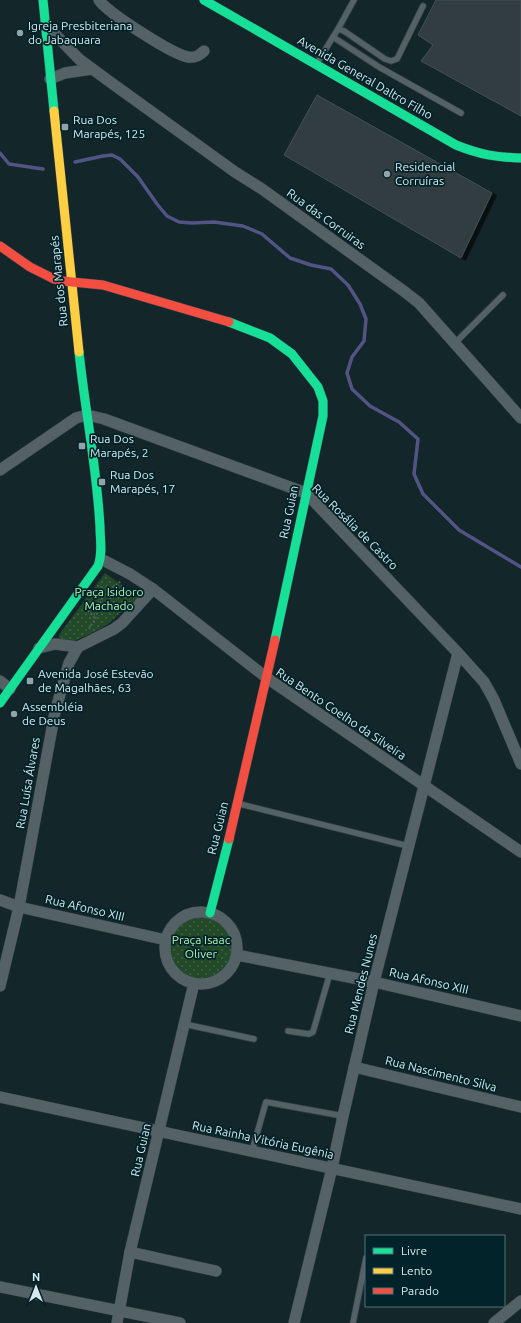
<svg xmlns="http://www.w3.org/2000/svg" width="521" height="1323" font-family="Ubuntu,sans-serif">
	<style>
		.park { fill: url(#park-dots) }
		.lines { fill: none; stroke-linecap: round; stroke-linejoin: round }
		.stream { stroke: #525484; stroke-width: 3.5 }
		.building { fill: #313d42; stroke: #435055; filter: url(#shadow) }
		.lane-casing { stroke: #354246; stroke-width: 7 }
		.street-casing { stroke: #354246; stroke-width: 12 }
		.fast-casing { stroke: #354246; stroke-width: 10 }
		.slow-casing { stroke: #354246; stroke-width: 10 }
		.jam-casing { stroke: #354246; stroke-width: 10 }
		.path { stroke: #515d60; stroke-width: 2; stroke-dasharray: 2 2; stroke-linecap: butt }
		.lane { stroke: #546265; stroke-width: 5.5 }
		.street { stroke: #546265; stroke-width: 11 }
		.fast { stroke: #16e098; stroke-width: 9 }
		.slow { stroke: #ffcf43; stroke-width: 9 }
		.jam { stroke: #f24e42; stroke-width: 9 }
		.poi-dot { fill: #92a4a9; stroke: #012329; stroke-width: 1.5 }
		.labels { text-anchor: middle; stroke-width: 3.5; stroke-linejoin: round; paint-order: stroke }
		.poi-label { font-size: 12px; fill: #d6e8ed; stroke: #012329; text-anchor: start }
		.street-label { font-size: 12px; fill: #d6e8ed; stroke: #012329 }
		.park-label { font-size: 12px; fill: #aff3b2; stroke: #012329 }
	</style>
	<defs>
		<pattern id="park-dots" width="8" height="8" patternUnits="userSpaceOnUse"><rect width="8" height="8" fill="#224928"/><path d="M2 2h.1M6 6h.1" fill="none" stroke="#416348" stroke-width="1.8" stroke-linecap="round"/></pattern>
		<filter id="shadow"><feDropShadow dx="4.5" dy="2.5" stdDeviation="0" flood-color="#0009"/></filter>
	</defs>
	<rect width="100%" height="100%" fill="#13262a"/>
	<g class="park">
		<path d="M105 573 138 597 108 624 98 630 70 643 59 640V636L61 632Z"/>
		<circle cx="201" cy="947" r="32"/>
	</g>
	<g class="lines">
		<g class="stream">
			<path d="M0 153 9 164 43 169"/>
			<path d="M75 162 103 156 112 155 120 159 138 177 157 204 167 216 179 222 192 223 214 222 243 226 262 234 290 258 311 265 331 269 348 285 360 304 366 319 364 341 352 357 347 373 352 389 370 406 399 422 418 439 414 474 423 494 459 530 521 567"/>
		</g>
	</g>
	<g class="building">
		<path d="M436 0H521V116L421 61 433 45 418 35Z"/>
		<path d="M317 95 492 193 461 258 284 155Z"/>
	</g>
	<g class="lines">
		<g class="lane-casing">
			<g id="lane">
				<path d="M338 29 354 0"/>
				<path d="M333 37 379 67 461 113"/>
				<path d="M317 63 338 29 344 31 385 59 391 61 397 59 423 6"/>
				<path d="M455 343 503 295"/>
				<path d="M240 804 408 846"/>
				<path d="M184 1024 254 1039"/>
				<path d="M288 1031 309 1034 313 1032 330 973"/>
				<path d="M252 1151 266 1102 343 1116"/>
				<path d="M353 1323 366 1258"/>
			</g>
		</g>
		<g class="street-casing">
			<g id="street">
				<path d="M99 0C108 13 172 54 188 57 195 58 199 56 204 51"/>
				<path d="M46 25 79 59 106 79 235 172 262 189 405 292 419 303 521 418"/>
				<path d="M50 79 65 73 92 69"/>
				<path d="M0 470 76 418 87 415 104 419 306 493 458 653 484 682 494 700 521 764"/>
				<path d="M101 559 130 574 153 589 267 678 521 852"/>
				<path d="M39 648 55 644 78 647"/>
				<path d="M0 681 10 689"/>
				<path d="M0 900 19 907 166 940"/>
				<circle cx="201" cy="948" r="36"/>
				<path d="M237 955 374 982 521 1016"/>
				<path d="M0 986 19 907 55 712 69 663 78 647 114 629 122 623 153 589"/>
				<path d="M354 1067 521 1107"/>
				<path d="M0 1097 521 1209"/>
				<path d="M130 1252 216 1271"/>
				<path d="M0 1287 180 1323"/>
				<path d="M117 1323 130 1252 194 983"/>
				<path d="M294 1323 332 1168 343 1116 374 982 458 653"/>
				<path d="M494 1323 521 1301"/>
			</g>
		</g>
		<g class="fast-casing">
			<g id="fast">
				<path d="M43 0 54 111"/>
				<path d="M204 0 456 145C481 155 495 157 521 158"/>
				<path d="M229 322 270 338 292 354 318 387 323 401V416L275 640"/>
				<path d="M0 703 98 566C103 554 100 539 100 527 97 468 85 410 79 352"/>
				<path d="M210 913 229 839"/>
			</g>
		</g>
		<g class="slow-casing">
			<path id="slow" d="M54 111 79 352"/>
		</g>
		<g class="jam-casing">
			<g id="jam">
				<path d="M0 246 30 267 54 279 62 281 103 285 229 322"/>
				<path d="M229 839 275 640"/>
			</g>
		</g>
		<g class="path">
			<path d="M103 595 121 581"/>
			<path d="M101 603 123 605"/>
			<path d="M86 607 95 619"/>
			<path d="M89 629 95 619 103 595 101 585"/>
		</g>
		<use href="#lane" class="lane"/>
		<use href="#street" class="street"/>
		<use href="#fast" class="fast"/>
		<use href="#slow" class="slow"/>
		<use href="#jam" class="jam"/>
	</g>
	<g class="poi-dot">
		<circle cx="20" cy="33" r="4"/>
		<rect x="61" y="123" width="8" height="8" rx="2"/>
		<circle cx="387" cy="174" r="4"/>
		<rect x="78" y="442" width="8" height="8" rx="2"/>
		<rect x="98" y="478" width="8" height="8" rx="2"/>
		<rect x="26" y="677" width="8" height="8" rx="2"/>
		<circle cx="14" cy="714" r="4"/>
	</g>
	<g class="labels">
		<g class="poi-label">
			<text x="28" y="30">Igreja Presbiteriana<tspan x="28" dy="14">do Jabaquara</tspan></text>
			<text x="73" y="124">Rua Dos<tspan x="73" dy="14">Marapés, 125</tspan></text>
			<text x="395" y="171">Residencial<tspan x="395" dy="14">Corruíras</tspan></text>
			<text x="90" y="443">Rua Dos<tspan x="90" dy="14">Marapés, 2</tspan></text>
			<text x="110" y="479">Rua Dos<tspan x="110" dy="14">Marapés, 17</tspan></text>
			<text x="38" y="678">Avenida José Estevão<tspan x="38" dy="14">de Magalhães, 63</tspan></text>
			<text x="22" y="711">Assembléia<tspan x="22" dy="14">de Deus</tspan></text>
		</g>
		<g class="street-label">
			<text transform="translate(365 78) rotate(30)" y="4">Avenida General Daltro Filho</text>
			<text transform="translate(326 219) rotate(36)" y="4">Rua das Corruiras</text>
			<text transform="translate(59 281) rotate(-96)" y="4">Rua dos Marapés</text>
			<text transform="translate(289 512) rotate(-78)" y="4">Rua Guian</text>
			<text transform="translate(355 527) rotate(45)" y="4">Rua Rosália de Castro</text>
			<text transform="translate(341 714) rotate(34)" y="4">Rua Bento Coelho da Silveira</text>
			<text transform="translate(28 783) rotate(-80)" y="4">Rua Luísa Álvares</text>
			<text transform="translate(218 828) rotate(-76)" y="4">Rua Guian</text>
			<text transform="translate(85 908) rotate(13)" y="4">Rua Afonso XIII</text>
			<text transform="translate(429 981) rotate(13)" y="4">Rua Afonso XIII</text>
			<text transform="translate(361 984) rotate(-76)" y="4">Rua Mendes Nunes</text>
			<text transform="translate(441 1074) rotate(14)" y="4">Rua Nascimento Silva</text>
			<text transform="translate(263 1140) rotate(12)" y="4">Rua Rainha Vitória Eugênia</text>
			<text transform="translate(141 1150) rotate(-77)" y="4">Rua Guian</text>
		</g>
		<g class="park-label">
			<text x="109" y="596">Praça Isidoro<tspan x="109" dy="14">Machado</tspan></text>
			<text x="201" y="944">Praça Isaac<tspan x="201" dy="14">Oliver</tspan></text>
		</g>
	</g>
	<rect x="365" y="1235" width="140" height="72" fill="#012329" stroke="#567277"/>
	<rect x="373" y="1248" width="20" height="6" fill="#16e098" stroke="#567277"/>
	<text x="401" y="1255" font-size="12" fill="#d6e8ed">Livre</text>
	<rect x="373" y="1268" width="20" height="6" fill="#ffcf43" stroke="#567277"/>
	<text x="401" y="1275" font-size="12" fill="#d6e8ed">Lento</text>
	<rect x="373" y="1288" width="20" height="6" fill="#f24e42" stroke="#567277"/>
	<text x="401" y="1295" font-size="12" fill="#d6e8ed">Parado</text>
	<g transform="translate(36 1287)" stroke="#012329" stroke-width="3" paint-order="stroke">
	<path d="M0-3L7 15L0 10L-7 15Z" fill="#d6e8ed"/>
	<text y="-6" font-size="11" font-weight="bold" text-anchor="middle" fill="#d6e8ed">N</text>
	</g>
</svg>
